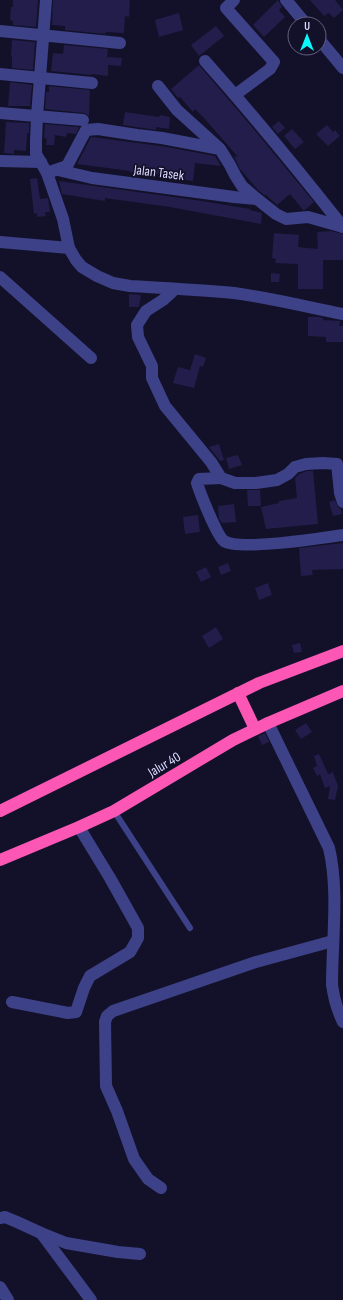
<svg xmlns="http://www.w3.org/2000/svg" width="343" height="1300" font-family="'Sofia Sans Condensed',sans-serif">
	<style>
		.building { fill: #221d4a }
		.lines { fill: none; stroke-linecap: round; stroke-linejoin: round }
		.lane { stroke: #3d4187; stroke-width: 6 }
		.street { stroke: #3d4187; stroke-width: 12 }
		.highway { stroke: #fc57b5; stroke-width: 12 }
		.labels { text-anchor: middle; stroke-width: 3.5; stroke-linejoin: round; paint-order: stroke }
		.street-label { font-size: 14px; fill: #dbdafe; stroke: #131129 }
	</style>
	<rect width="100%" height="100%" fill="#131129"/>
	<g class="building">
		<path d="M13 0H38L36 27 13 25V21L10 20 11 7H13Z"/>
		<path d="M53 0H130L129 17 125 16 124 33 106 32 105 34 65 30V26L52 25Z"/>
		<path d="M278 0 282 7 279 10 285 17 264 37 253 25Z"/>
		<path d="M310 0H335L343 10 334 18 329 13 324 16Z"/>
		<path d="M179 13 183 30 159 37 155 20Z"/>
		<path d="M216 26 224 36 199 56 191 45Z"/>
		<path d="M12 40 35 42 33 70 12 68V56H11Z"/>
		<path d="M64 45 108 49 107 57 122 58 121 66 108 65V76L92 74V75L51 71 53 53 63 54Z"/>
		<path d="M199 65 252 127 314 202 305 210H303L290 194 277 205 265 194V196L258 190 240 169 234 156 238 157 203 117 195 109 193 112 180 97 178 98 171 89Z"/>
		<path d="M10 82 32 85 30 106H8Z"/>
		<path d="M49 86 90 90 89 116 84 113 45 109 46 92H49Z"/>
		<path d="M125 112 159 117 160 115 170 117 169 129 156 127V130L123 125Z"/>
		<path d="M279 121 285 128 278 134 272 127Z"/>
		<path d="M6 122 29 123V133H27L26 151 14 150V154L4 153Z"/>
		<path d="M45 124 79 127 76 134 67 133 66 137 55 135 54 145H46L47 139 44 138Z"/>
		<path d="M327 125 333 132 335 130 340 136 328 146 316 134Z"/>
		<path d="M292 129 304 142 295 149 284 136Z"/>
		<path d="M91 137 161 146 215 156 221 166 195 163 193 181 171 178 172 176 130 172V171L77 164Z"/>
		<path d="M37 178 40 199 48 198 50 212H45L46 216 37 217V213L34 214 30 179Z"/>
		<path d="M59 181 202 201 250 209V210L262 213 261 224 170 207 105 198V201L62 194Z"/>
		<path d="M331 231 343 234V260H323V289H298V264L275 263 276 259 272 258 274 233 299 235 298 247 318 249 317 232Z"/>
		<path d="M271 273 280 274 279 282H271Z"/>
		<path d="M129 294 141 295 139 307H129Z"/>
		<path d="M308 317H319L323 318V320L340 321 339 326H343V342H326V337L308 336Z"/>
		<path d="M195 354 206 358 203 367 200 366 194 388 173 383 178 367 190 370Z"/>
		<path d="M219 444 224 460 220 461 209 447Z"/>
		<path d="M238 455 242 465 229 469 226 458Z"/>
		<path d="M307 471H313L318 524 266 529 261 507 279 503V501L297 498 295 478 299 474Z"/>
		<path d="M247 490H260L261 506H248Z"/>
		<path d="M335 500 338 507 341 509 342 514 333 516 329 502Z"/>
		<path d="M234 504 236 522 222 523 219 519 218 506Z"/>
		<path d="M198 515 200 532 185 534 183 517Z"/>
		<path d="M343 543V569L312 570 313 575 301 576 299 548Z"/>
		<path d="M228 563 231 571 221 575 218 567Z"/>
		<path d="M206 567 211 577 201 582 196 572Z"/>
		<path d="M268 583 272 595 259 600 255 588Z"/>
		<path d="M216 627 223 639 209 648 202 636Z"/>
		<path d="M300 643 302 652 294 653 292 645Z"/>
		<path d="M306 723 312 732 301 739 295 730Z"/>
		<path d="M265 733 269 742 262 745 258 736Z"/>
		<path d="M319 754 328 774 332 773V770L338 786 335 800 328 799 330 786 325 788 320 774 317 776 313 768 317 766 314 756Z"/>
	</g>
	<g class="lines">
		<path class="lane" d="M114 811 190 928"/>
		<g class="street">
			<path d="M46 0 37 116 36 141V154L47 173 63 219 69 248 76 260 82 267 97 276 113 283 130 286C164 288 200 290 234 293 271 298 307 307 343 314"/>
			<path d="M234 0 226 8 274 62 270 69 235 95"/>
			<path d="M286 0 306 24"/>
			<path d="M0 31 120 43"/>
			<path d="M319 39 343 68"/>
			<path d="M205 61C253 115 298 170 343 227"/>
			<path d="M0 74 92 83"/>
			<path d="M158 86 177 110 219 148"/>
			<path d="M0 113 83 120"/>
			<path d="M0 161 41 162"/>
			<path d="M58 170 92 178 234 197 257 199"/>
			<path d="M47 173 67 166 86 130 98 129 137 135 162 138 220 149 230 165 235 175 242 186 257 199 276 214 286 219 308 217 343 227"/>
			<path d="M0 242 69 248"/>
			<path d="M0 277 91 358"/>
			<path d="M175 289 163 300 146 311 137 325 138 337 152 366V378L165 406 211 462 221 478 235 483H256L277 480 288 474 295 467 306 464 323 463 337 464 340 493 343 502"/>
			<path d="M221 478 199 479 197 483C200 493 217 536 224 541 238 551 323 538 343 535"/>
			<path d="M268 723 329 848C339 890 332 941 332 985 334 999 337 1010 343 1022"/>
			<path d="M12 1002 68 1013 76 1012 84 988 90 976 130 952 138 938V928L110 878 79 827"/>
			<path d="M161 1188 148 1179 134 1159 117 1111 106 1086 105 1022 107 1016 113 1011 256 962 333 941"/>
			<path d="M0 1218 5 1217 17 1222 41 1233 66 1243 118 1252 140 1254"/>
			<path d="M41 1233 91 1300"/>
			<path d="M0 1287 8 1300"/>
		</g>
		<g class="highway">
			<path d="M238 693 255 729"/>
			<path d="M0 811 259 683 343 651"/>
			<path d="M0 860 79 827 114 811 233 740 268 723 343 691"/>
		</g>
	</g>
	<g class="labels">
		<g class="street-label">
			<text transform="translate(159 172) rotate(7)" y="5">Jalan Tasek</text>
			<text transform="translate(164 764) rotate(-31)" y="5">Jalur 40</text>
		</g>
	</g>
	<g transform="translate(307 36)"><circle r="19" fill="#131129" stroke="#63617e"/>
	<path d="M0-3L7 15L0 10L-7 15Z" fill="#0af8fa"/>
	<text y="-6" font-size="11" font-weight="bold" text-anchor="middle" fill="#dbdafe">U</text>
	</g>
</svg>
